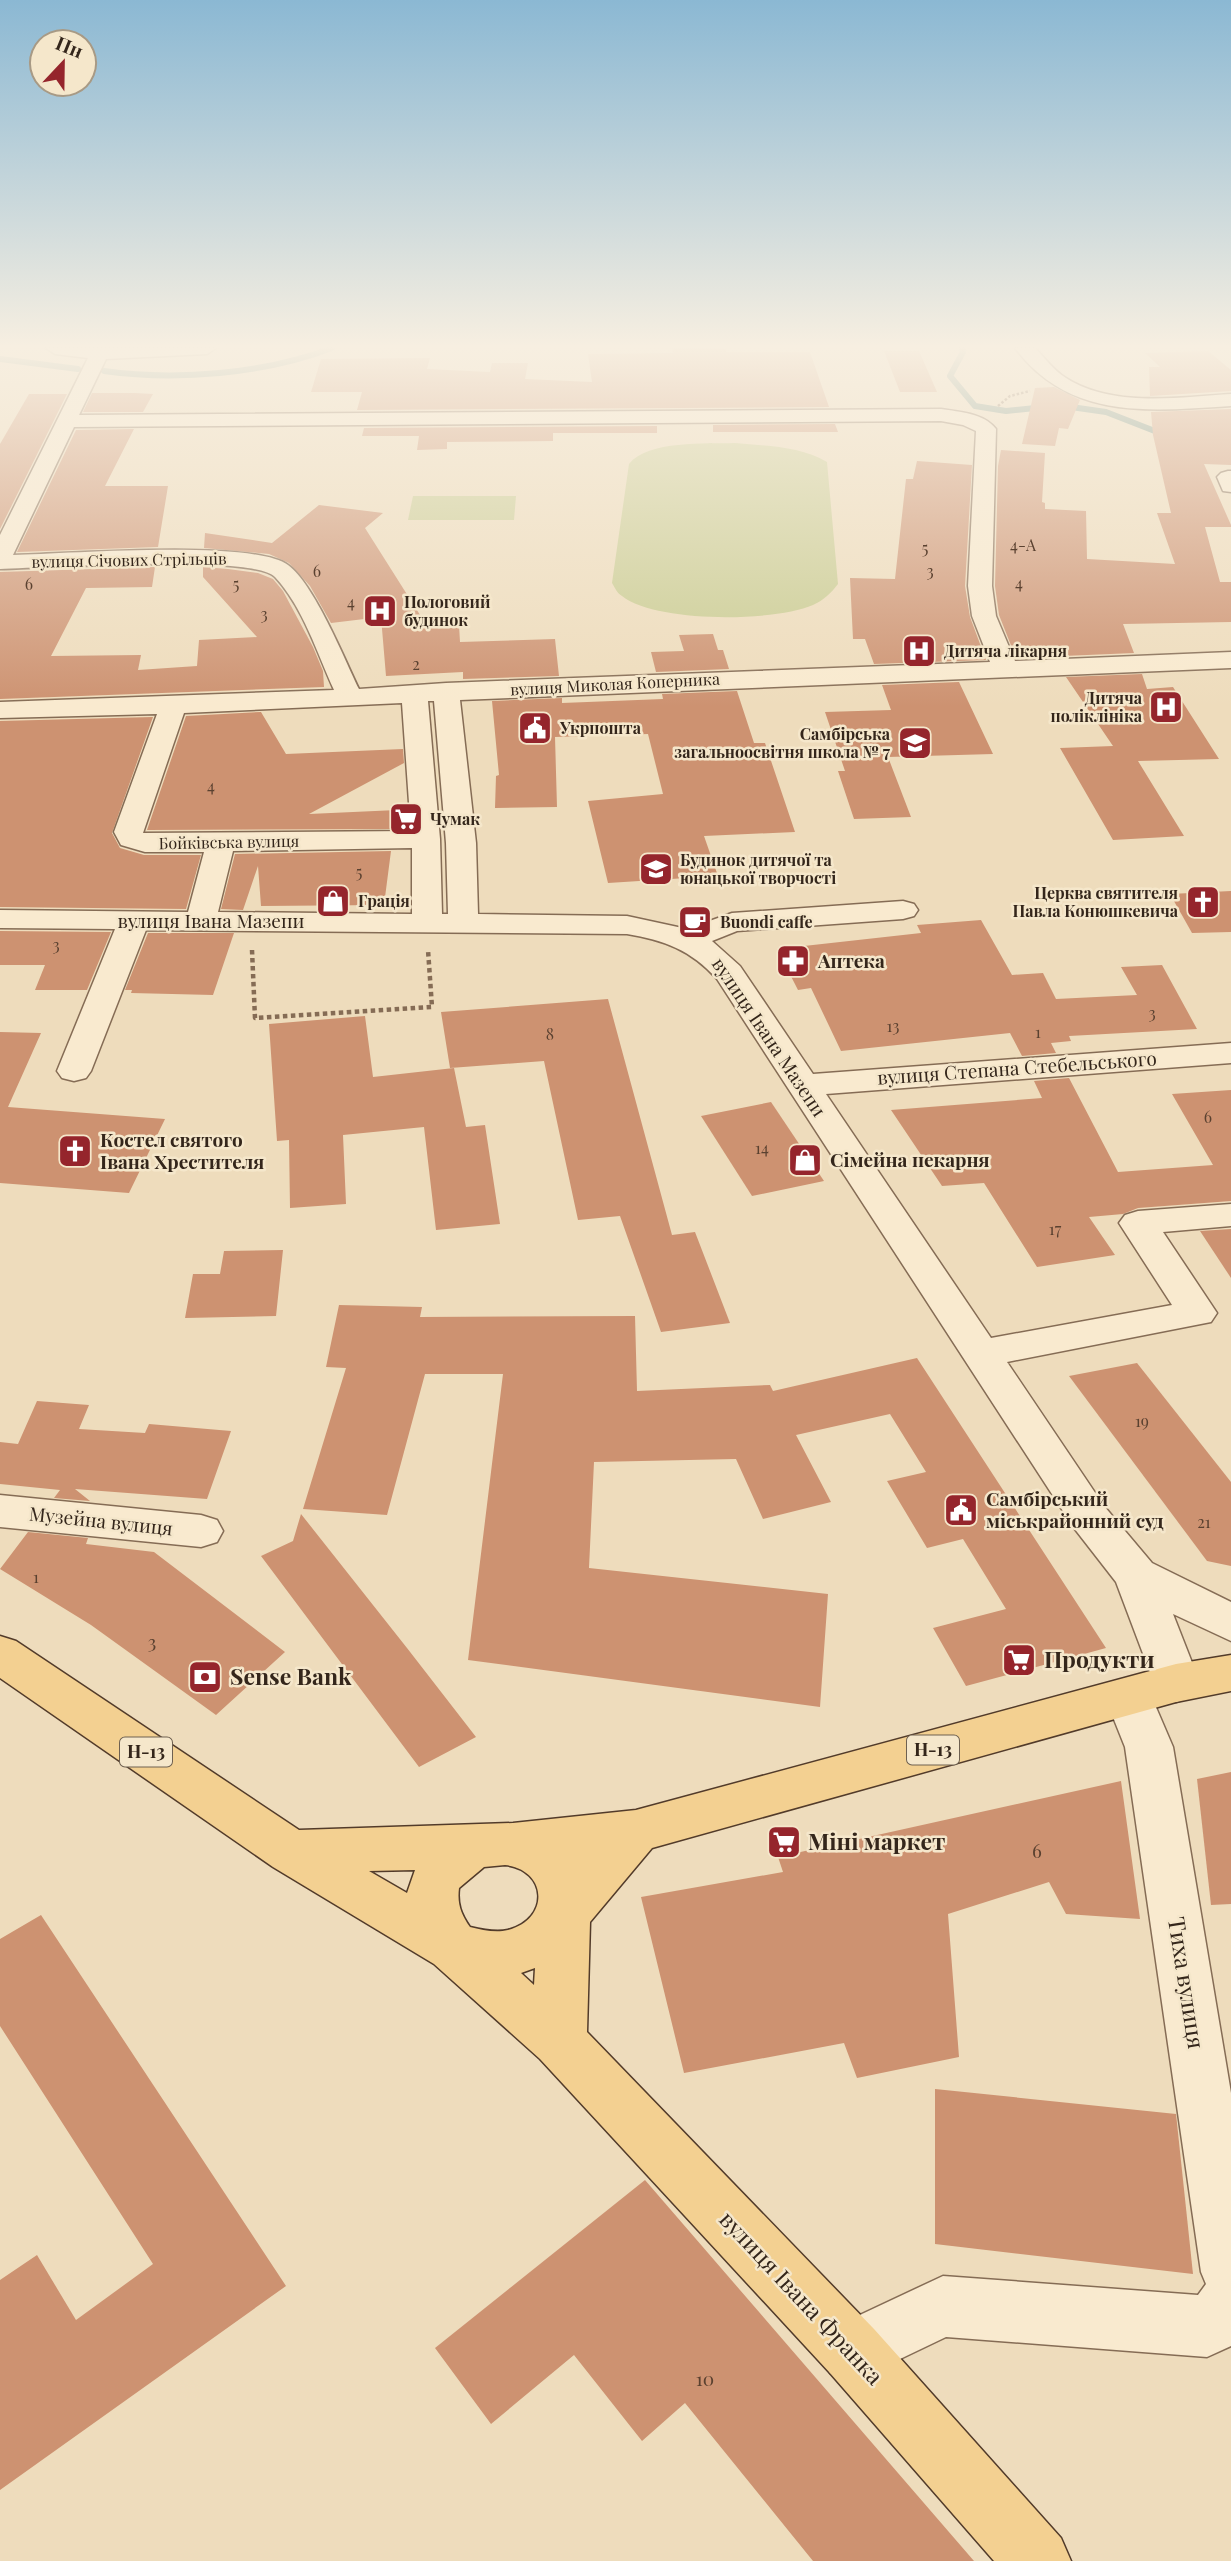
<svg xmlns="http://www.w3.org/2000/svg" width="1231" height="2561" font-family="'Playfair Display',serif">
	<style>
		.green { fill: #c8cb90 }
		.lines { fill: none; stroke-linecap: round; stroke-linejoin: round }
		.stream { stroke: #688c81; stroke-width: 6 }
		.building { fill: #cd9271 }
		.minor-casing { stroke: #856c55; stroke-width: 3 }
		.major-casing { stroke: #523b2a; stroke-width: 3 }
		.path-far1 { stroke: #856c55; stroke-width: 2.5; stroke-dasharray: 2.5 2; stroke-linecap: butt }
		.path { stroke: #856c55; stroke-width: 4.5; stroke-dasharray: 4.5 3.5; stroke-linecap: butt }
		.minor { fill: #f9eacf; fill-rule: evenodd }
		.major { fill: #f3d091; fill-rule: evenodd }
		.labels { text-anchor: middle; stroke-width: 5; stroke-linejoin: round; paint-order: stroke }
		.number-label { font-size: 16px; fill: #5a4130 }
		.far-street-label { font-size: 16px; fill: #34261b; stroke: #f5e7cb }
		.far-poi-label { font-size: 16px; font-weight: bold; fill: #34261b; stroke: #f5e7cb; text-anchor: start }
		.shield { fill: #f5e7cb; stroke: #6e6050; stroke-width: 2 }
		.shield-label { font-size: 18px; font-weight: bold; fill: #34261b }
		.street-label { font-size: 19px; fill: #34261b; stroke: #f5e7cb }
		.poi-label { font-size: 19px; font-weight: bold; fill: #34261b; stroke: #f5e7cb; text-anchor: start }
		.near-number-label { font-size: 19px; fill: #5a4130 }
		.near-poi-label { font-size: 23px; font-weight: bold; fill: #34261b; stroke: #f5e7cb; text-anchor: start }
		.near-street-label { font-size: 23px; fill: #34261b; stroke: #f5e7cb }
	</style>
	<rect width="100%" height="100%" fill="#eedcbc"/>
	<g class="green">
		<path d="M735 443C767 446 800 446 827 462L838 584C831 593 824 600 813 605 774 622 656 623 622 596 617 593 615 588 612 583L629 464C648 440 706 444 735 443Z"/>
		<path d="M413 496H516L514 520H408Z"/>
	</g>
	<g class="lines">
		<g class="stream">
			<path d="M962 348 963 352 950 376 975 406 1006 411 1045 407"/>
			<path d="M0 359 78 369"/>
			<path d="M104 371C176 381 264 374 332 348"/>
			<path d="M1064 406 1106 412 1165 435"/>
		</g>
	</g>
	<g class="building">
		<path d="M672 348 726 349V352H810L829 407 357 410 362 392H311L321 359 430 358 427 369 490 372 492 363H528L525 379 592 382 588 354 673 353Z"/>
		<path d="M884 351H919L937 392H900Z"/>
		<path d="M1208 351 1231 370V391L1150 396 1149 367H1160L1145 353Z"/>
		<path d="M1054 387 1080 400 1068 429 1059 428 1055 446 1022 444 1035 388Z"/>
		<path d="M92 393H135L153 394 143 412H83Z"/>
		<path d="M29 394H67L0 529V444Z"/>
		<path d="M1231 409V465L1204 464 1231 525V527H1205L1220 582H1231V622L1123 624 1134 653 1016 658 999 615 995 586 998 466 1001 450 1045 453 1042 502 1045 503V509L1086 511 1087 559 1175 564 1157 513H1171L1153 435 1151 412Z"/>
		<path d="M835 424 838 432H713V425Z"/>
		<path d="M657 426V433H553V441L447 442V449L417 450 419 436H362L364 428Z"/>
		<path d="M134 429 105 486H168L158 547 17 552 76 430Z"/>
		<path d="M917 461 972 465 965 586 970 617 986 660 874 664 865 639H853L850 578 895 579 906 479H913Z"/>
		<path d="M319 505 383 513 365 528 427 626 459 625 460 642 555 639 559 676 463 679V672L386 676 381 617 331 623 310 586 289 563 269 554 204 548 205 533 272 543Z"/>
		<path d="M155 567 152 587 86 588 51 656 141 655 138 670 197 666 199 640 257 637 203 577V567L228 569 258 573 273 579 283 591 313 647 323 671 324 687 0 699V572Z"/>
		<path d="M713 634 718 650H723L729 669 656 672 651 652 684 651 679 635Z"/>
		<path d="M1142 674 1147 689 1173 687 1219 759 1138 761 1184 836 1113 840 1060 748 1113 746 1066 677Z"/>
		<path d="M959 682 993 754 888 757 911 817 854 819 838 771H845L825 712 891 710 882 685Z"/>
		<path d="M737 691 754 743H765L795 832 704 836 718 876 608 883 588 801 663 794 648 734 555 737 557 807 495 808 496 776 499 775 492 701 562 698V703L663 699 662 694Z"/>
		<path d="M261 712 286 754 403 749 404 763 309 814 397 810 394 829 147 830 186 716Z"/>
		<path d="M153 717 112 833 120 848 144 855H201L186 909 0 907V721Z"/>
		<path d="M391 851 384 905 261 906 258 866 243 910 221 909 235 854Z"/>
		<path d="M1231 891V932L1192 933 1170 894Z"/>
		<path d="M981 920 1012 975 1043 973 1056 999 1137 995 1121 967 1162 965 1197 1029 1069 1036 1071 1041 1051 1043 1056 1053 1022 1056 1010 1033 841 1051 811 988 798 990 777 949 921 933 917 925Z"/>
		<path d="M0 931 111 932 87 990H35L45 965H0Z"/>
		<path d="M148 933H234L213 995 131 993 132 990H125Z"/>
		<path d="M608 999 672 1235 695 1232 730 1323 661 1332 620 1216 578 1220 544 1061 450 1068 441 1012Z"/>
		<path d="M365 1016 373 1077 454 1068 466 1127 485 1125 500 1224 436 1230 424 1127 343 1135 346 1204 290 1208 289 1140 277 1141 269 1024Z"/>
		<path d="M0 1032 41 1033 8 1107 165 1119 129 1193 0 1183Z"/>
		<path d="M1069 1078 1118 1172 1213 1165 1172 1094 1231 1090V1201L1138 1208 1123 1214 1089 1217 1115 1255 1037 1267 984 1183 942 1186 891 1110 1042 1098 1034 1081Z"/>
		<path d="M771 1102 824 1181 752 1196 701 1116Z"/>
		<path d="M1231 1229V1278L1200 1231Z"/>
		<path d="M283 1250 276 1316 185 1318 193 1274H220L224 1251Z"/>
		<path d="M339 1305 422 1307 420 1317 635 1316 637 1391 770 1385 773 1391 917 1358 1106 1648 966 1686 933 1628 1006 1609 963 1539 927 1548 887 1481 926 1472 890 1414 796 1435 831 1502 763 1519 736 1459 594 1462 589 1568 828 1594 820 1707 468 1660 503 1374H425L387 1515 303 1509 346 1368 326 1367Z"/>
		<path d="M1137 1363 1231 1482V1566L1207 1561 1069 1376Z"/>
		<path d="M37 1401 89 1405 79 1429 145 1433 149 1424 231 1431 207 1499 75 1489 90 1501 54 1498 60 1490 0 1484V1442L18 1444Z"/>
		<path d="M301 1514 407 1648 476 1737 419 1767 261 1556 293 1541Z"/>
		<path d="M28 1532 88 1538 86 1544 154 1552 285 1652 216 1715 91 1625 0 1569Z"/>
		<path d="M1231 1772V1904L1211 1905 1197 1779Z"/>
		<path d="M1121 1781 1140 1919 1066 1914 1049 1882 948 1914 959 2057 857 2078 844 2043 684 2073 641 1897 783 1872 778 1857Z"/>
		<path d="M41 1915 286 2286 0 2490V2280L37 2255 76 2320 153 2264 0 2026V1939Z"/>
		<path d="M935 2089 1176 2114 1193 2274 935 2244Z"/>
		<path d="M645 2180 974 2561H813L685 2403 642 2441 574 2355 491 2424 435 2348Z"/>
	</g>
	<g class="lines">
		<g class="minor-casing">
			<g id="minor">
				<path d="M46 348H216L207 354 106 359 79 415 941 409C960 412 984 413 996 429L992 586 996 616 1015 661 1231 652V668L460 700 476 843 478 914 627 916 687 929 732 913 903 901 914 904 918 910 914 916 903 919 737 931 712 941 740 966 813 1074 1231 1043V1063L826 1094 991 1338 1172 1305 1119 1223 1125 1215 1138 1211 1231 1204V1226L1163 1232 1217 1313 1211 1322 1007 1362 1104 1506 1152 1563 1231 1602V1641L1173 1614 1200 1683 1193 1696 1176 1702 1159 1696 1116 1582 1074 1528 717 979C691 950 664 940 627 934L146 930 91 1071 86 1078 74 1081 62 1078 57 1071 115 929 0 928V910L188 912 204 852H145L121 845 114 832 157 714 0 718V702L334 690C317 653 303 607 275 577 252 554 43 568 0 569V535L88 358 55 354ZM941 421 963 425 976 431 968 586 972 616 990 662 446 683 359 689C344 658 314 584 288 565 253 539 65 554 13 555L74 427ZM428 701H434L446 843 448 914H442L440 839ZM402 703 411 831 143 833 184 713ZM412 848V914L218 912 233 851Z"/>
				<path d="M1015 348H1035C1045 358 1054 371 1066 378 1113 408 1179 397 1231 394V406C1149 411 1070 421 1015 348Z"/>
				<path d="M1228 471H1231V492L1223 491 1217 477 1221 473Z"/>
				<path d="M0 1495 201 1515 217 1520 223 1531 217 1542 201 1547 0 1527Z"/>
				<path d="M1129 1678 1146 1684 1173 1747 1231 2093V2346L1207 2357 946 2337 852 2382 830 2373 821 2351 830 2329 943 2276 1198 2295 1206 2284 1201 2272 1125 1747 1105 1697 1112 1684Z"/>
			</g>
		</g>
		<g class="major-casing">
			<path id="major" d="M0 1636 16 1641 299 1830 513 1823 636 1810 1176 1664 1231 1655V1691L1176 1702 652 1848 590 1922 587 2032 874 2329 1061 2538 1071 2561H994L830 2373 540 2059 434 1964 273 1867 0 1678ZM505 1865C548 1870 550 1919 508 1930 496 1933 482 1930 470 1927 461 1914 457 1904 459 1888L484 1867ZM415 1870 407 1893 369 1871ZM535 1968 534 1985 521 1973Z"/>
		</g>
		<path class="path-far1" d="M998 406 1010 396 1030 391"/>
		<path class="path" d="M252 950 255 1018 432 1007 428 950"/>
		<use href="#minor" class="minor"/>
		<use href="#major" class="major"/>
	</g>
	<linearGradient id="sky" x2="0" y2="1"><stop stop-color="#8bb8d3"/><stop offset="0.49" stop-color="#f7efe1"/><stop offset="1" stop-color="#f7efe1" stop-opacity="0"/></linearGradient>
	<rect width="1231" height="707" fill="url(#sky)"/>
	<defs>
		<g id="hospital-square" transform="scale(1.75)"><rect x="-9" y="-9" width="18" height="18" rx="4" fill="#95252c" stroke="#f5e7cb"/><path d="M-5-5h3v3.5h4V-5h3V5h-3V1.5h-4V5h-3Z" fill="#fff"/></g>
		<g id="civic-square" transform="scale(1.75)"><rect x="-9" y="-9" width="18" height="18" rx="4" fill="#95252c" stroke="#f5e7cb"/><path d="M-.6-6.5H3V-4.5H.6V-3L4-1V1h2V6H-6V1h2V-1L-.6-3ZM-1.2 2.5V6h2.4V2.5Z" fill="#fff"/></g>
		<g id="school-square" transform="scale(1.75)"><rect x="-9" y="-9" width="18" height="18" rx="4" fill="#95252c" stroke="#f5e7cb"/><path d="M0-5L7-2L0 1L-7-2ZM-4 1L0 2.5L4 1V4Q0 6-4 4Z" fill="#fff"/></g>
		<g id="supermarket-square" transform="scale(1.75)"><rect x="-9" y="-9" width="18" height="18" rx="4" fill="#95252c" stroke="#f5e7cb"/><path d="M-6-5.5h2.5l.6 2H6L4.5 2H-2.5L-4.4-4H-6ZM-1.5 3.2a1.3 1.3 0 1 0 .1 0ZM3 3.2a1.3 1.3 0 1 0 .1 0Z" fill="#fff"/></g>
		<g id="shop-square" transform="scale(1.75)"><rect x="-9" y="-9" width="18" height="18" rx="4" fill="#95252c" stroke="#f5e7cb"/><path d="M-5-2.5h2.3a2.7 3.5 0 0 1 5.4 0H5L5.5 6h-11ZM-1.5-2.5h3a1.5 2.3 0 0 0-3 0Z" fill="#fff"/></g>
		<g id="church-square" transform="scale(1.75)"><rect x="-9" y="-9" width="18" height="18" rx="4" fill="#95252c" stroke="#f5e7cb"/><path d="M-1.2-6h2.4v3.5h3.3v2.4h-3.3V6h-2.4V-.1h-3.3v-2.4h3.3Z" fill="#fff"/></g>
		<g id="cafe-square" transform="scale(1.75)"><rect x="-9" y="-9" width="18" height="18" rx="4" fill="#95252c" stroke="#f5e7cb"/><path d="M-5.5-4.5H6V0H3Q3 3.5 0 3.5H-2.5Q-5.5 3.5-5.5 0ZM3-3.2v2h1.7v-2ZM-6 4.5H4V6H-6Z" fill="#fff"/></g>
		<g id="pharmacy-square" transform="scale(1.75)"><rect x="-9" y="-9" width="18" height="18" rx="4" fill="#95252c" stroke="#f5e7cb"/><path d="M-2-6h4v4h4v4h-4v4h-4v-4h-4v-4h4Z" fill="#fff"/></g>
		<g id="bank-square" transform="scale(1.75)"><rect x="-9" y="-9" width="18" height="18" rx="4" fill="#95252c" stroke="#f5e7cb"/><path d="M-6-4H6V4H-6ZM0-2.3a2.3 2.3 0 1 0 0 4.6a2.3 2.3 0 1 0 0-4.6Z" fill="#fff"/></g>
	</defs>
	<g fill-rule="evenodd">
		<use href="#hospital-square" x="380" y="611"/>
		<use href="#hospital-square" x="919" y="651"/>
		<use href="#hospital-square" x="1166" y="707"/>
		<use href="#civic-square" x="535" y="728"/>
		<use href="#school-square" x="915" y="743"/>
		<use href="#supermarket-square" x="406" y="819"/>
		<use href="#school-square" x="656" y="869"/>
		<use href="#shop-square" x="333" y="901"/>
		<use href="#church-square" x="1203" y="902"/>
		<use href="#cafe-square" x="695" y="922"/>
		<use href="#pharmacy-square" x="793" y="961"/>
		<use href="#church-square" x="75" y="1151"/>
		<use href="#shop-square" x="805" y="1160"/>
		<use href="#civic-square" x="961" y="1510"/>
		<use href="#supermarket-square" x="1019" y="1660"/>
		<use href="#bank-square" x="205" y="1677"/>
		<use href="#supermarket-square" x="784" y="1842"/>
	</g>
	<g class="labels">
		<g class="number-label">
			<text x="1023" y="551">4-А</text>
			<text x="925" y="554">5</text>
			<text x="317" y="577">6</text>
			<text x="930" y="577">3</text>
			<text x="1019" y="589">4</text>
			<text x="29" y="590">6</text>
			<text x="236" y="590">5</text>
			<text x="351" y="608">4</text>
			<text x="264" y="620">3</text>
			<text x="416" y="670">2</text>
			<text x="211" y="792">4</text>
			<text x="359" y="878">5</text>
			<text x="56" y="951">3</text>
			<text x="1152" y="1019">3</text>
			<text x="893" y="1032">13</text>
			<text x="1038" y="1038">1</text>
			<text x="550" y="1040">8</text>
			<text x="1208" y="1123">6</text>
			<text x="762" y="1154">14</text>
			<text x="1055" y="1235">17</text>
			<text x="1142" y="1427">19</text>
			<text x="1204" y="1528">21</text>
			<text x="36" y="1583">1</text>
		</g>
		<g class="far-street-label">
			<text transform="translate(129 560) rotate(-1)" y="6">вулиця Січових Стрільців</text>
			<text transform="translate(615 684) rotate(-3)" y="6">вулиця Миколая Коперника</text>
			<text transform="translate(229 842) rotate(-1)" y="6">Бойківська вулиця</text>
		</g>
		<g class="far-poi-label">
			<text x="404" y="608">Пологовий<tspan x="404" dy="18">будинок</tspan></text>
			<text x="944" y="657">Дитяча лікарня</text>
			<text x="1142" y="704" text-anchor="end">Дитяча<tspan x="1142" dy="18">поліклініка</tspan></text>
			<text x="560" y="734">Укрпошта</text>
			<text x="890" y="740" text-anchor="end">Самбірська<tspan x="890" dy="18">загальноосвітня школа № 7</tspan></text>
			<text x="430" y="825">Чумак</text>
			<text x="680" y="866">Будинок дитячої та<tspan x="680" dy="18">юнацької творчості</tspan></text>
			<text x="1178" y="899" text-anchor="end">Церква святителя<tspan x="1178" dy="18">Павла Конюшкевича</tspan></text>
			<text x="358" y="907">Грація</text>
			<text x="720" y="928">Buondi caffe</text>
		</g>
		<g class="shield">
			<rect x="907" y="1735.5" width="52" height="29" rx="5"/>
			<rect x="120" y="1737.5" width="52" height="29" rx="5"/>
		</g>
		<g class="shield-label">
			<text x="933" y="1756">Н-13</text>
			<text x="146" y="1758">Н-13</text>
		</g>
		<g class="street-label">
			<text x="211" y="928">вулиця Івана Мазепи</text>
			<text transform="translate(769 1037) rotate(56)" y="7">вулиця Івана Мазепи</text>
			<text transform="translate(1017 1068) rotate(-4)" y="7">вулиця Степана Стебельського</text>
			<text transform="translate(101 1521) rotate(6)" y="7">Музейна вулиця</text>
		</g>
		<g class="poi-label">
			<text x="818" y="968">Аптека</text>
			<text x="100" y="1147">Костел святого<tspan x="100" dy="22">Івана Хрестителя</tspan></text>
			<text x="830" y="1167">Сімейна пекарня</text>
			<text x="986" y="1506">Самбірський<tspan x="986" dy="22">міськрайонний суд</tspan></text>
		</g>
		<g class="near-number-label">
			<text x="152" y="1649">3</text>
			<text x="1037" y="1858">6</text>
			<text x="705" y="2386">10</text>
		</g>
		<g class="near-poi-label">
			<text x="1044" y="1668">Продукти</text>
			<text x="230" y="1685">Sense Bank</text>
			<text x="808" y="1850">Міні маркет</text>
		</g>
		<g class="near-street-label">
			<text transform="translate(1186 1983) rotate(81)" y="8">Тиха вулиця</text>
			<text transform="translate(801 2298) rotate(47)" y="8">вулиця Івана Франка</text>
		</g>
	</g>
	<g transform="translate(63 63) rotate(22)"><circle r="33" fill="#f5e7cb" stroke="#a89a85" stroke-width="2"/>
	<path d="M0-5L12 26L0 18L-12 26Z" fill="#95252c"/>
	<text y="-10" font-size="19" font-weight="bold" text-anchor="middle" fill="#34261b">Пн</text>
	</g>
</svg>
